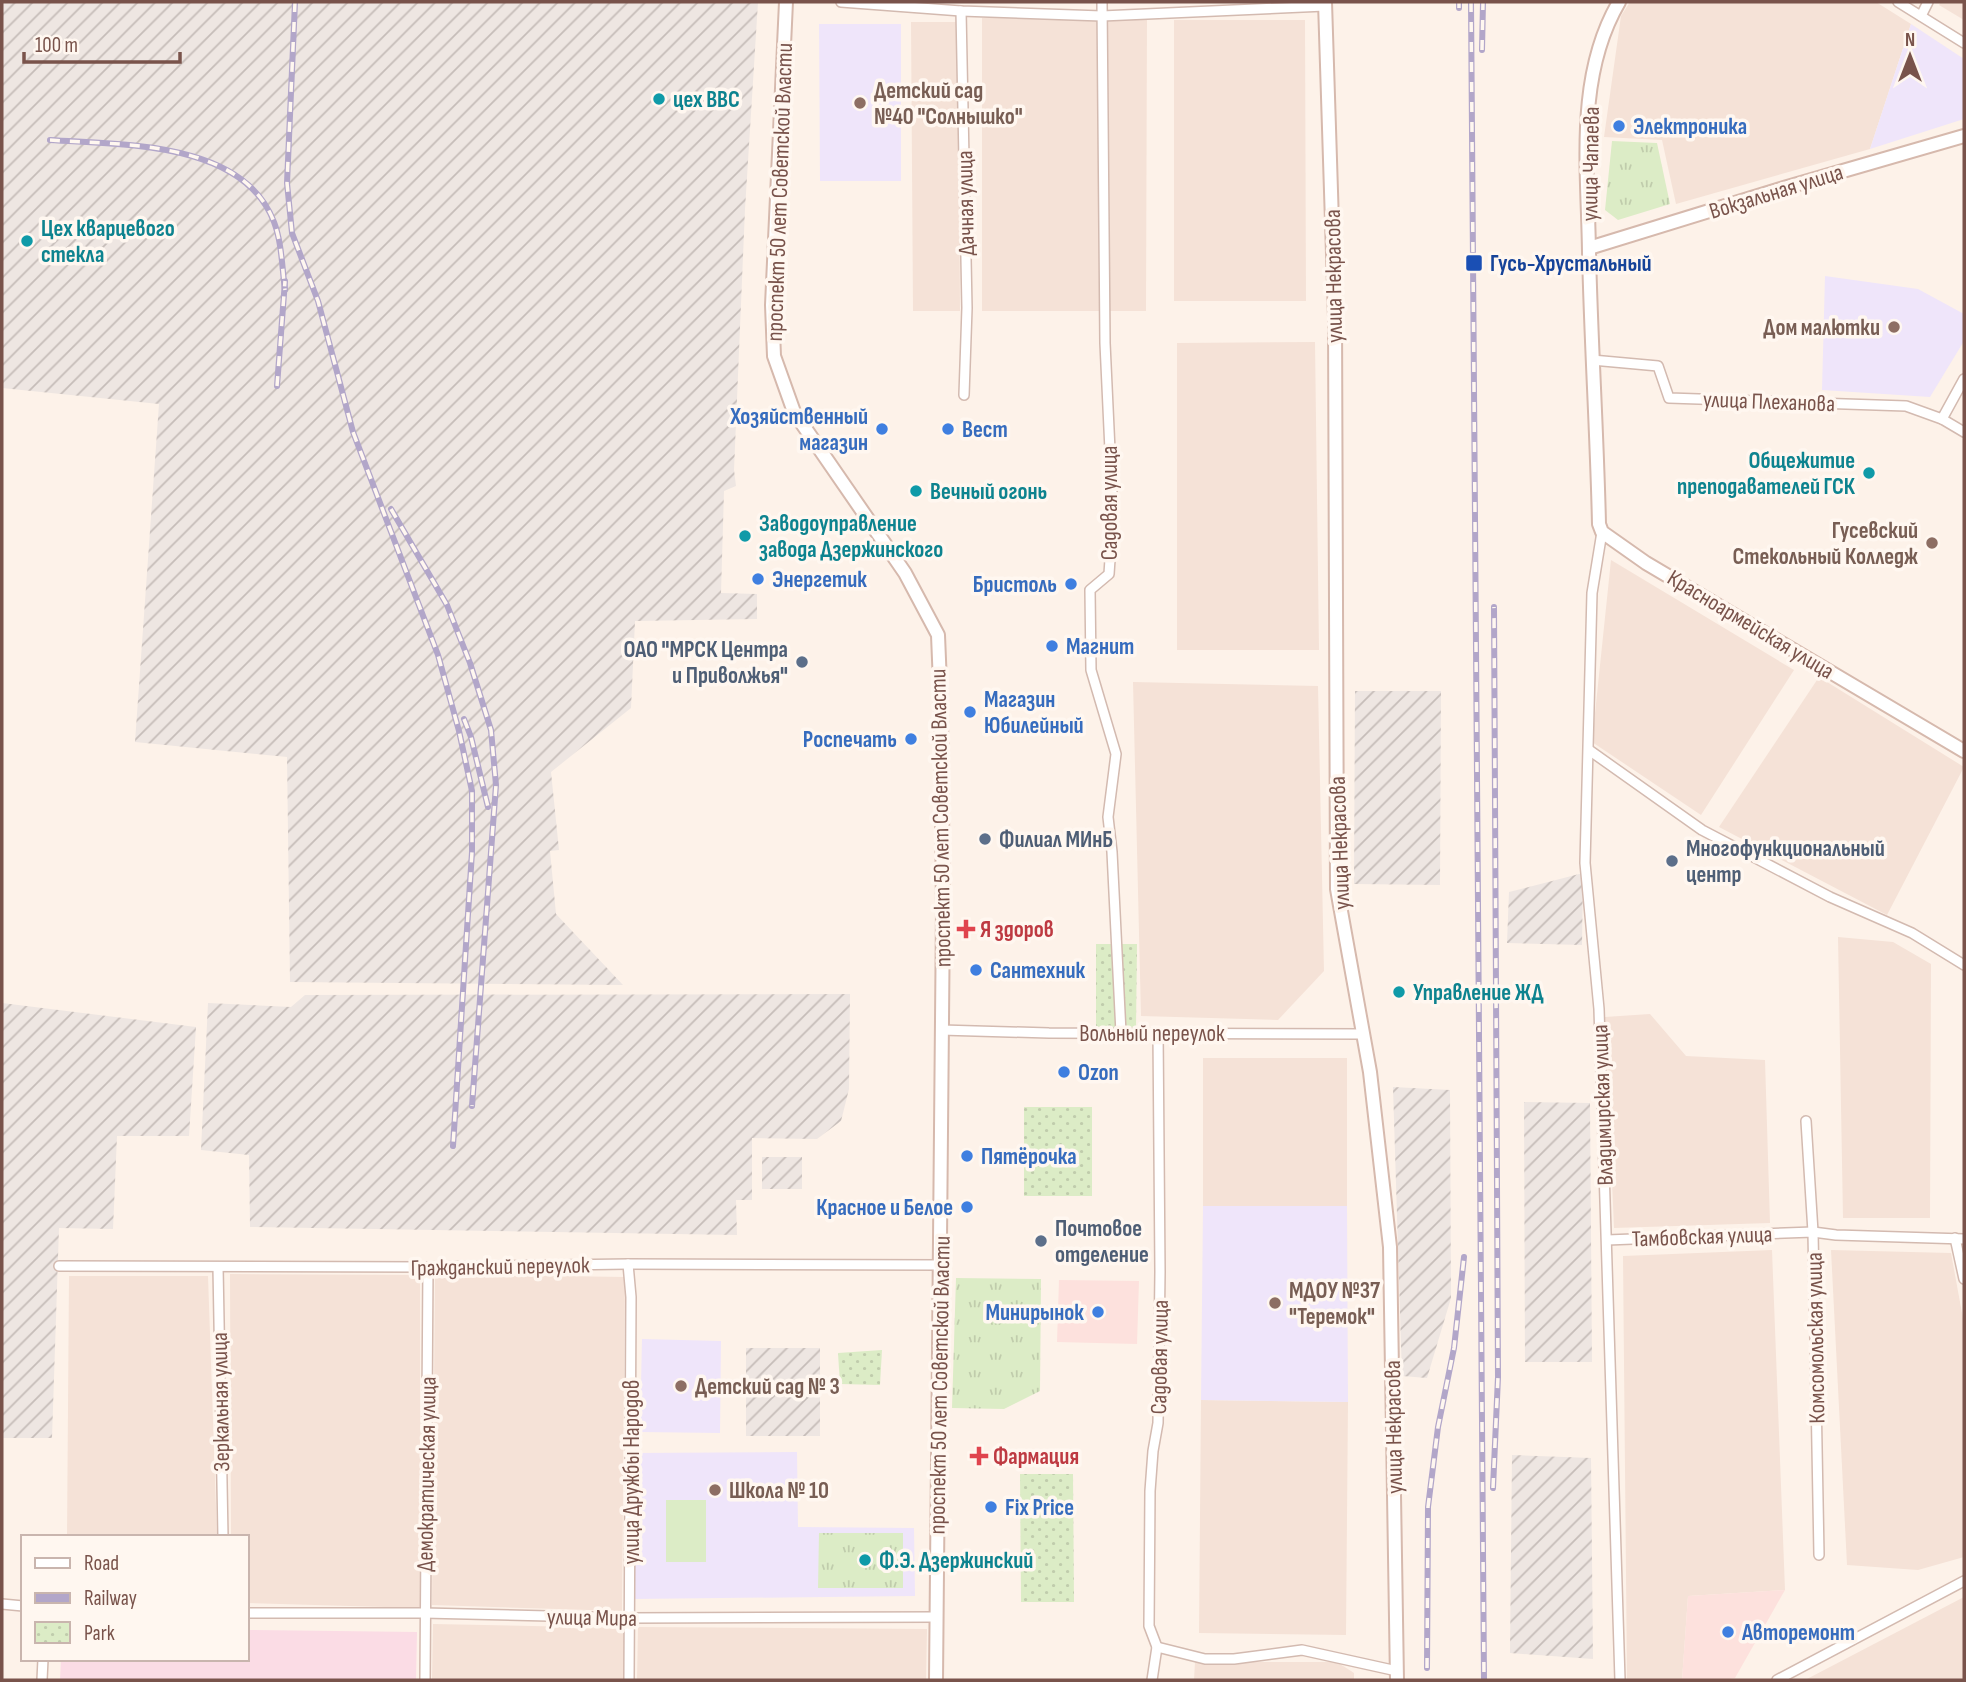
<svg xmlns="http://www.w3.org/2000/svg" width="1966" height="1682" font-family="'Sofia Sans Condensed',sans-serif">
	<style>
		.residential { fill: #f5e2d7 }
		.commercial { fill: #fde1dd }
		.industrial { fill: url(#industrial-furrows) }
		.education { fill: #efe5fa }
		.medical { fill: #fbdce5 }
		.grass { fill: url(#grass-tufts) }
		.park { fill: url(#park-dots) }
		.garden { fill: #dcecc6 }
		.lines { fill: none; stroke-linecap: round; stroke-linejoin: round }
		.street-casing { stroke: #d3bab0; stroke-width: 12 }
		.secondary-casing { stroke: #d6b9ad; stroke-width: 16 }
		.street { stroke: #fff; stroke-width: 9 }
		.secondary { stroke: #fff; stroke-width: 12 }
		.rail-casing { stroke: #b2a6c9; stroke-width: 6 }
		.rail { stroke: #fff7f0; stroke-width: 3.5; stroke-dasharray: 10; stroke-linecap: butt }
		.culture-dot { fill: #0f9aa8; stroke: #fff7f0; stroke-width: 2.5 }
		.education-dot { fill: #8d6e63; stroke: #fff7f0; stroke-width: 2.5 }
		.shop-dot { fill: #3f7fe0; stroke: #fff7f0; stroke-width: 2.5 }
		.transit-dot { fill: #1a4fb4; stroke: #fff7f0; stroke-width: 2.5 }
		.service-dot { fill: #5c6f8a; stroke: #fff7f0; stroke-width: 2.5 }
		.health-dot { fill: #e0444e; stroke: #fff7f0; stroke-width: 2.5 }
		.labels { text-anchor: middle; stroke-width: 7; stroke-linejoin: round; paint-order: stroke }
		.education-label { font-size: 23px; font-weight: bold; fill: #785e54; stroke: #fff7f0; text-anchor: start }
		.culture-label { font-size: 23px; font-weight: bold; fill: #0d838f; stroke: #fff7f0; text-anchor: start }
		.shop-label { font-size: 23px; font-weight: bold; fill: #366cbe; stroke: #fff7f0; text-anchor: start }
		.street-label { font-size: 23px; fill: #79534b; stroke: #fff7f0 }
		.transit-label { font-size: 23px; font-weight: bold; fill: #164399; stroke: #fff7f0; text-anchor: start }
		.service-label { font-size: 23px; font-weight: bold; fill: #4e5e75; stroke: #fff7f0; text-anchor: start }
		.health-label { font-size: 23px; font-weight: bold; fill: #be3a42; stroke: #fff7f0; text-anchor: start }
	</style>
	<defs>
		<pattern id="industrial-furrows" width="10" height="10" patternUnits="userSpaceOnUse" patternTransform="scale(1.75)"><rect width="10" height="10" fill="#eee6e2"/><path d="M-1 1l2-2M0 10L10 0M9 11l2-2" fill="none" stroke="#c6bdb9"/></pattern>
		<pattern id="grass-tufts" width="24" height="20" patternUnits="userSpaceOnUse" patternTransform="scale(1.75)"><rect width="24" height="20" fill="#dcecc6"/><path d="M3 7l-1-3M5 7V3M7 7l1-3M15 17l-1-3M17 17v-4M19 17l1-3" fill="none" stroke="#c0ccac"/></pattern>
		<pattern id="park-dots" width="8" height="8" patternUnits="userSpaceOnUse" patternTransform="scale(1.75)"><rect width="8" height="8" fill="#dcecc6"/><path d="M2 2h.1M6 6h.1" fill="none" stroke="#c0ccac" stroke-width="1.8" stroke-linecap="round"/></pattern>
	</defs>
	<rect width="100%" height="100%" fill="#fdf2e9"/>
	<g class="residential">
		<path d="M1630 2H1876L1911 24 1870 149 1676 204 1662 140 1604 137 1621 16Z"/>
		<path d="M1941 2H1964V20L1939 5Z"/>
		<path d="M982 18H1147L1146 311H982Z"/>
		<path d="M1174 20H1305L1306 301H1174Z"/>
		<path d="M911 22H958L960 311H913Z"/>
		<path d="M1315 342 1319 650H1177V343Z"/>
		<path d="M1611 560 1794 670 1701 815 1592 742Z"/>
		<path d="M1819 677 1964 767 1887 915 1719 827Z"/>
		<path d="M1133 682 1318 686 1324 971 1278 1020 1141 1016Z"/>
		<path d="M1838 937 1893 942 1931 964 1930 1218H1843Z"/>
		<path d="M1650 1014 1686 1056 1765 1060 1770 1223 1614 1228 1605 1017Z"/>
		<rect x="1203" y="1058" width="144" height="148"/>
		<path d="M1772 1250 1785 1590 1688 1596 1682 1680H1627L1623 1256Z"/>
		<path d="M1831 1250 1951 1253 1964 1324V1557L1918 1570 1847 1565Z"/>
		<path d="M230 1274 420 1275V1608L247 1603V1537H231Z"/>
		<path d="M435 1274 625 1277 622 1611 432 1605Z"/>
		<path d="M69 1276H208L217 1537H67Z"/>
		<path d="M1201 1400 1348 1402 1346 1635 1199 1633Z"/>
		<path d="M1964 1597V1680H1805Z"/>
		<path d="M433 1624 624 1628V1680H432Z"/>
		<path d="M638 1627 927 1629 926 1680H637Z"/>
		<path d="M1195 1662H1337L1354 1673V1680H1194Z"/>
	</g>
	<g class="commercial">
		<path d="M1059 1280 1139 1281 1137 1344 1057 1342Z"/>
		<path d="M1785 1590 1735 1678 1722 1680H1682L1688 1596Z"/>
	</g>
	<g class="industrial">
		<path d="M2 2H758L745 209 734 470 736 486 724 491 721 593 757 594V619L635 621 631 708 551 772 559 850 550 851 556 914 623 985 290 982 287 757 135 742 159 404 2 388Z"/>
		<path d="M1355 691H1441L1440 885 1354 884Z"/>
		<path d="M1583 873 1582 945 1507 943 1509 892Z"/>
		<path d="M850 994 849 1089 841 1121 817 1139 752 1138V1200H736L737 1235 250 1227 249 1155 201 1150 208 1003 291 1007 305 995Z"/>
		<path d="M2 1003 196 1027 189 1136H117L113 1229 59 1228 52 1438H2Z"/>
		<path d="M1393 1087 1450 1090 1451 1298 1427 1378 1402 1376Z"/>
		<path d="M1524 1102 1590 1103 1592 1362H1525Z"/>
		<rect x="762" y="1157" width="40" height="32"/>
		<rect x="746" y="1348" width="74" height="88"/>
		<path d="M1512 1455 1591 1458 1593 1659 1510 1653Z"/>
	</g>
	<g class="education">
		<path d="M819 24H901V181H820Z"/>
		<path d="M1911 24 1964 59V119L1870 149Z"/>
		<path d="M1825 276 1918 289 1964 314V341L1930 397 1822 390Z"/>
		<path d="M1203 1206H1347L1348 1402 1201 1400Z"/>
		<path d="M642 1339 721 1341 720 1433 640 1432Z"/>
		<path d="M797 1452 798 1527 914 1528 915 1596 633 1599V1453Z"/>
	</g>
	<path class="medical" d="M247 1630 417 1632 416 1680H60L61 1659H247Z"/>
	<g class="grass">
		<path d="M1612 141 1657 143 1670 204 1618 220 1605 210Z"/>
		<path d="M956 1278 1041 1279 1040 1391 1004 1409 952 1408Z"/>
		<path d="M819 1533H903V1588H818Z"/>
	</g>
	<g class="park">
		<path d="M1096 944H1137L1136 1029 1096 1028Z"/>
		<rect x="1024" y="1107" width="68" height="89"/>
		<path d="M882 1350 880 1385 840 1384 838 1353Z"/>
		<path d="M1020 1474H1073L1074 1602H1021Z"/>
	</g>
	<rect class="garden" x="666" y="1500" width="40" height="62"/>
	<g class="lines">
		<g class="street-casing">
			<g id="street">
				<path d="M841 2 961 11 1102 16 1325 6"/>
				<path d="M1102 2 1105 343 1113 515 1109 574 1090 590 1091 670 1116 754 1108 817 1112 852 1121 1033"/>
				<path d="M1898 2 1964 43"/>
				<path d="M961 11 967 308 964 395"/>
				<path d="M1921 16 1928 2"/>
				<path d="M1592 360 1658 366 1669 398 1906 406 1942 419 1964 432"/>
				<path d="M1942 419 1964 379"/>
				<path d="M1602 532 1592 593 1585 863 1599 1009 1620 1680"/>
				<path d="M1589 750 1702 830 1830 897 1912 933 1964 965"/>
				<path d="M941 1030 1049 1033 1362 1034"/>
				<path d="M1806 1121 1813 1232 1819 1555"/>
				<path d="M1955 1238 1964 1279"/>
				<path d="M1607 1240 1813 1232 1836 1235 1964 1239"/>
				<path d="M628 1264 631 1297 629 1680"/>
				<path d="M59 1266 428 1267 628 1264 941 1265"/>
				<path d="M218 1267 223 1537"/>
				<path d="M2 1604 23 1606"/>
				<path d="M247 1613H424L630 1618 937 1617"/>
				<path d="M1157 1647 1205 1659H1234L1302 1650 1397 1671"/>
				<path d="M42 1680 43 1659"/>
				<path d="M425 1680 428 1267"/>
				<path d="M1152 1680 1157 1647 1149 1626 1150 1491 1153 1451 1158 1423 1160 1272 1158 1032"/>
				<path d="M1777 1680 1964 1581"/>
			</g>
		</g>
		<g class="secondary-casing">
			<g id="secondary">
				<path d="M786 2 772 305 774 356 794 412 905 573 938 635 941 709 943 910 936 1680"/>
				<path d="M1325 2 1335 317 1337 889 1370 1072 1390 1247 1397 1680"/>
				<path d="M1619 2C1575 77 1588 169 1589 252 1591 343 1597 433 1599 524L1602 532 1646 563 1964 751"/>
				<path d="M1589 248 1784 188 1964 136"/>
			</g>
		</g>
		<use href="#street" class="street"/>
		<use href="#secondary" class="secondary"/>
		<g class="rail-casing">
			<g id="rail">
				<path d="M295 2 287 183 292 233 318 301 353 432 438 655 459 731 472 791V852L453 1146"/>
				<path d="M1459 2V8"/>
				<path d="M1471 2 1484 1680"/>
				<path d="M1482 50 1483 2"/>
				<path d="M50 140C120 145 243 140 274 222 282 243 282 268 285 290"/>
				<path d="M277 386 285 281"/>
				<path d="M391 509 447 605 470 663 491 730 496 785 472 1106"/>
				<path d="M464 719 471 737 488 807"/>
				<path d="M1493 1488 1498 1377 1494 607"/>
				<path d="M1427 1668 1428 1507 1438 1427 1454 1348 1464 1257"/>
			</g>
		</g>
		<use href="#rail" class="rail"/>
	</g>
	<g class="culture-dot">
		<circle cx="659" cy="99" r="7"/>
		<circle cx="27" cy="241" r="7"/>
		<circle cx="1869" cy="473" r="7"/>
		<circle cx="916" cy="491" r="7"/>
		<circle cx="745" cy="536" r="7"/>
		<circle cx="1399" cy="992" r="7"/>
		<circle cx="865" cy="1560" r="7"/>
	</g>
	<g class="education-dot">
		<circle cx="860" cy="103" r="7"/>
		<circle cx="1894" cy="327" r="7"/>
		<circle cx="1932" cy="543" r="7"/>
		<circle cx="1275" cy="1303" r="7"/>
		<circle cx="681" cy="1386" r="7"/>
		<circle cx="715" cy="1490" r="7"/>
	</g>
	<g class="shop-dot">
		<circle cx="1619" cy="126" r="7"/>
		<circle cx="882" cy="429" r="7"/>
		<circle cx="948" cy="429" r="7"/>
		<circle cx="758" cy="579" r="7"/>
		<circle cx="1071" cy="584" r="7"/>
		<circle cx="1052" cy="646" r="7"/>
		<circle cx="970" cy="712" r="7"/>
		<circle cx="911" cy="739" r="7"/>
		<circle cx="976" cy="970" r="7"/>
		<circle cx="1064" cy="1072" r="7"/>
		<circle cx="967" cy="1156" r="7"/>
		<circle cx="967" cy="1207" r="7"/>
		<circle cx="1098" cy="1312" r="7"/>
		<circle cx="991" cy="1507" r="7"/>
		<circle cx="1728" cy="1632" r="7"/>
	</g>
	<rect class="transit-dot" x="1465" y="254" width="18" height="18" rx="3.5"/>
	<g class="service-dot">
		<circle cx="802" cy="662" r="7"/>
		<circle cx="985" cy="839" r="7"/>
		<circle cx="1672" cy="861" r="7"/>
		<circle cx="1041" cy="1241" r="7"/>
	</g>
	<g class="health-dot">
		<path d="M962.5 918.5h7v7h7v7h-7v7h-7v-7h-7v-7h7z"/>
		<path d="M975.5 1445.5h7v7h7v7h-7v7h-7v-7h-7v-7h7z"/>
	</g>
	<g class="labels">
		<g class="education-label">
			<text x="874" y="98">Детский сад<tspan x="874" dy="26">№40 "Солнышко"</tspan></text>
			<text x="1880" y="335" text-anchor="end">Дом малютки</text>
			<text x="1918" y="538" text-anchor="end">Гусевский<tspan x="1918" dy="26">Стекольный Колледж</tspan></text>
			<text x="1289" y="1298">МДОУ №37<tspan x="1289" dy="26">"Теремок"</tspan></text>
			<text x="695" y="1394">Детский сад № 3</text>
			<text x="729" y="1498">Школа № 10</text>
		</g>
		<g class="culture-label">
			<text x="673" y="107">цех ВВС</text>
			<text x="41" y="236">Цех кварцевого<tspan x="41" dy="26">стекла</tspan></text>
			<text x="1855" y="468" text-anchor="end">Общежитие<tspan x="1855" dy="26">преподавателей ГСК</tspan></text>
			<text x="930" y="499">Вечный огонь</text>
			<text x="759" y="531">Заводоуправление<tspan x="759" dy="26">завода Дзержинского</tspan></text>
			<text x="1413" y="1000">Управление ЖД</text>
			<text x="879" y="1568">Ф.Э. Дзержинский</text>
		</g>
		<g class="shop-label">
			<text x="1633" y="134">Электроника</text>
			<text x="868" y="424" text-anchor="end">Хозяйственный<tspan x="868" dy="26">магазин</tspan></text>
			<text x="962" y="437">Вест</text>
			<text x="772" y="587">Энергетик</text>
			<text x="1057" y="592" text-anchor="end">Бристоль</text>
			<text x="1066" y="654">Магнит</text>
			<text x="984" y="707">Магазин<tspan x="984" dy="26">Юбилейный</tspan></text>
			<text x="897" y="747" text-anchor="end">Роспечать</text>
			<text x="990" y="978">Сантехник</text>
			<text x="1078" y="1080">Ozon</text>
			<text x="981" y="1164">Пятёрочка</text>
			<text x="953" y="1215" text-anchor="end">Красное и Белое</text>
			<text x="1084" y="1320" text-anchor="end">Минирынок</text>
			<text x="1005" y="1515">Fix Price</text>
			<text x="1742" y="1640">Авторемонт</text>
		</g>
		<g class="street-label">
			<text transform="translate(1590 164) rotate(-89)" y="8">улица Чапаева</text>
			<text transform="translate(1776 191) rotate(-17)" y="8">Вокзальная улица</text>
			<text transform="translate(779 192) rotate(-88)" y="8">проспект 50 лет Советской Власти</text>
			<text transform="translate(965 203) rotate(-91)" y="8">Дачная улица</text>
			<text transform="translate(1333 276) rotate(-91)" y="8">улица Некрасова</text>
			<text transform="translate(1769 401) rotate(2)" y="8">улица Плеханова</text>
			<text transform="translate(1109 503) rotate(-90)" y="8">Садовая улица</text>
			<text transform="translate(1751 624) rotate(31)" y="8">Красноармейская улица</text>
			<text transform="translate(940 818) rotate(-91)" y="8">проспект 50 лет Советской Власти</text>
			<text transform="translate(1339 843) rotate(-92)" y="8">улица Некрасова</text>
			<text x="1152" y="1041">Вольный переулок</text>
			<text transform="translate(1602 1105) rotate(-92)" y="8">Владимирская улица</text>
			<text transform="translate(1702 1236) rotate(-2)" y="8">Тамбовская улица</text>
			<text transform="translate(500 1266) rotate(-1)" y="8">Гражданский переулок</text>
			<text transform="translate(1815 1338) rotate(-91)" y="8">Комсомольская улица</text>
			<text transform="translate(1159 1357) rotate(-89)" y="8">Садовая улица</text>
			<text transform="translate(939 1385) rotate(-89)" y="8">проспект 50 лет Советской Власти</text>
			<text transform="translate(220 1402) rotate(-91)" y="8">Зеркальная улица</text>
			<text transform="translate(1393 1427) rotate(-91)" y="8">улица Некрасова</text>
			<text transform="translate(631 1472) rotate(-90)" y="8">улица Дружбы Народов</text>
			<text transform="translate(426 1474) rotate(-89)" y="8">Демократическая улица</text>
			<text transform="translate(592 1617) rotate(1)" y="8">улица Мира</text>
		</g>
		<g class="transit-label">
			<text x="1490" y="271">Гусь-Хрустальный</text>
		</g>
		<g class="service-label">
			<text x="788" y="657" text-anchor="end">ОАО "МРСК Центра<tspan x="788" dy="26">и Приволжья"</tspan></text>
			<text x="999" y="847">Филиал МИнБ</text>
			<text x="1686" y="856">Многофункциональный<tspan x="1686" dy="26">центр</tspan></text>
			<text x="1055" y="1236">Почтовое<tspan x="1055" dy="26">отделение</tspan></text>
		</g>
		<g class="health-label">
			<text x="980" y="937">Я здоров</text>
			<text x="993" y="1464">Фармация</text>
		</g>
	</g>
	<rect width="1966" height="1682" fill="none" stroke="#79534b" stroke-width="7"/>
	<rect x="21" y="1535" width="228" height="126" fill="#fff7f0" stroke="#c9b5ae" stroke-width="2"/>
	<rect x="35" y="1558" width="35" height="10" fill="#ffffff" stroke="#c9b5ae" stroke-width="2"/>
	<text x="84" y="1570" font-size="21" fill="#79534b">Road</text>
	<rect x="35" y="1593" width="35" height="10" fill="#b2a6c9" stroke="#c9b5ae" stroke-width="2"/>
	<text x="84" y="1605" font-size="21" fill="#79534b">Railway</text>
	<rect x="35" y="1622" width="35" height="21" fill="url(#park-dots)" stroke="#c9b5ae" stroke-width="2"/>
	<text x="84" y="1640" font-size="21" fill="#79534b">Park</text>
	<g transform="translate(1910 56)" stroke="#fff7f0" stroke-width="5" paint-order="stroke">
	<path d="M0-5L12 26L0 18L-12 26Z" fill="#79534b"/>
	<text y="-10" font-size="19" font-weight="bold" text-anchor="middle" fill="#79534b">N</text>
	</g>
	<path d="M24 52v10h156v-10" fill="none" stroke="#79534b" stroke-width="3.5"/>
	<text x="35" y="52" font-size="21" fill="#79534b" stroke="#fff7f0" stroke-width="5" paint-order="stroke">100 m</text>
</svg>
